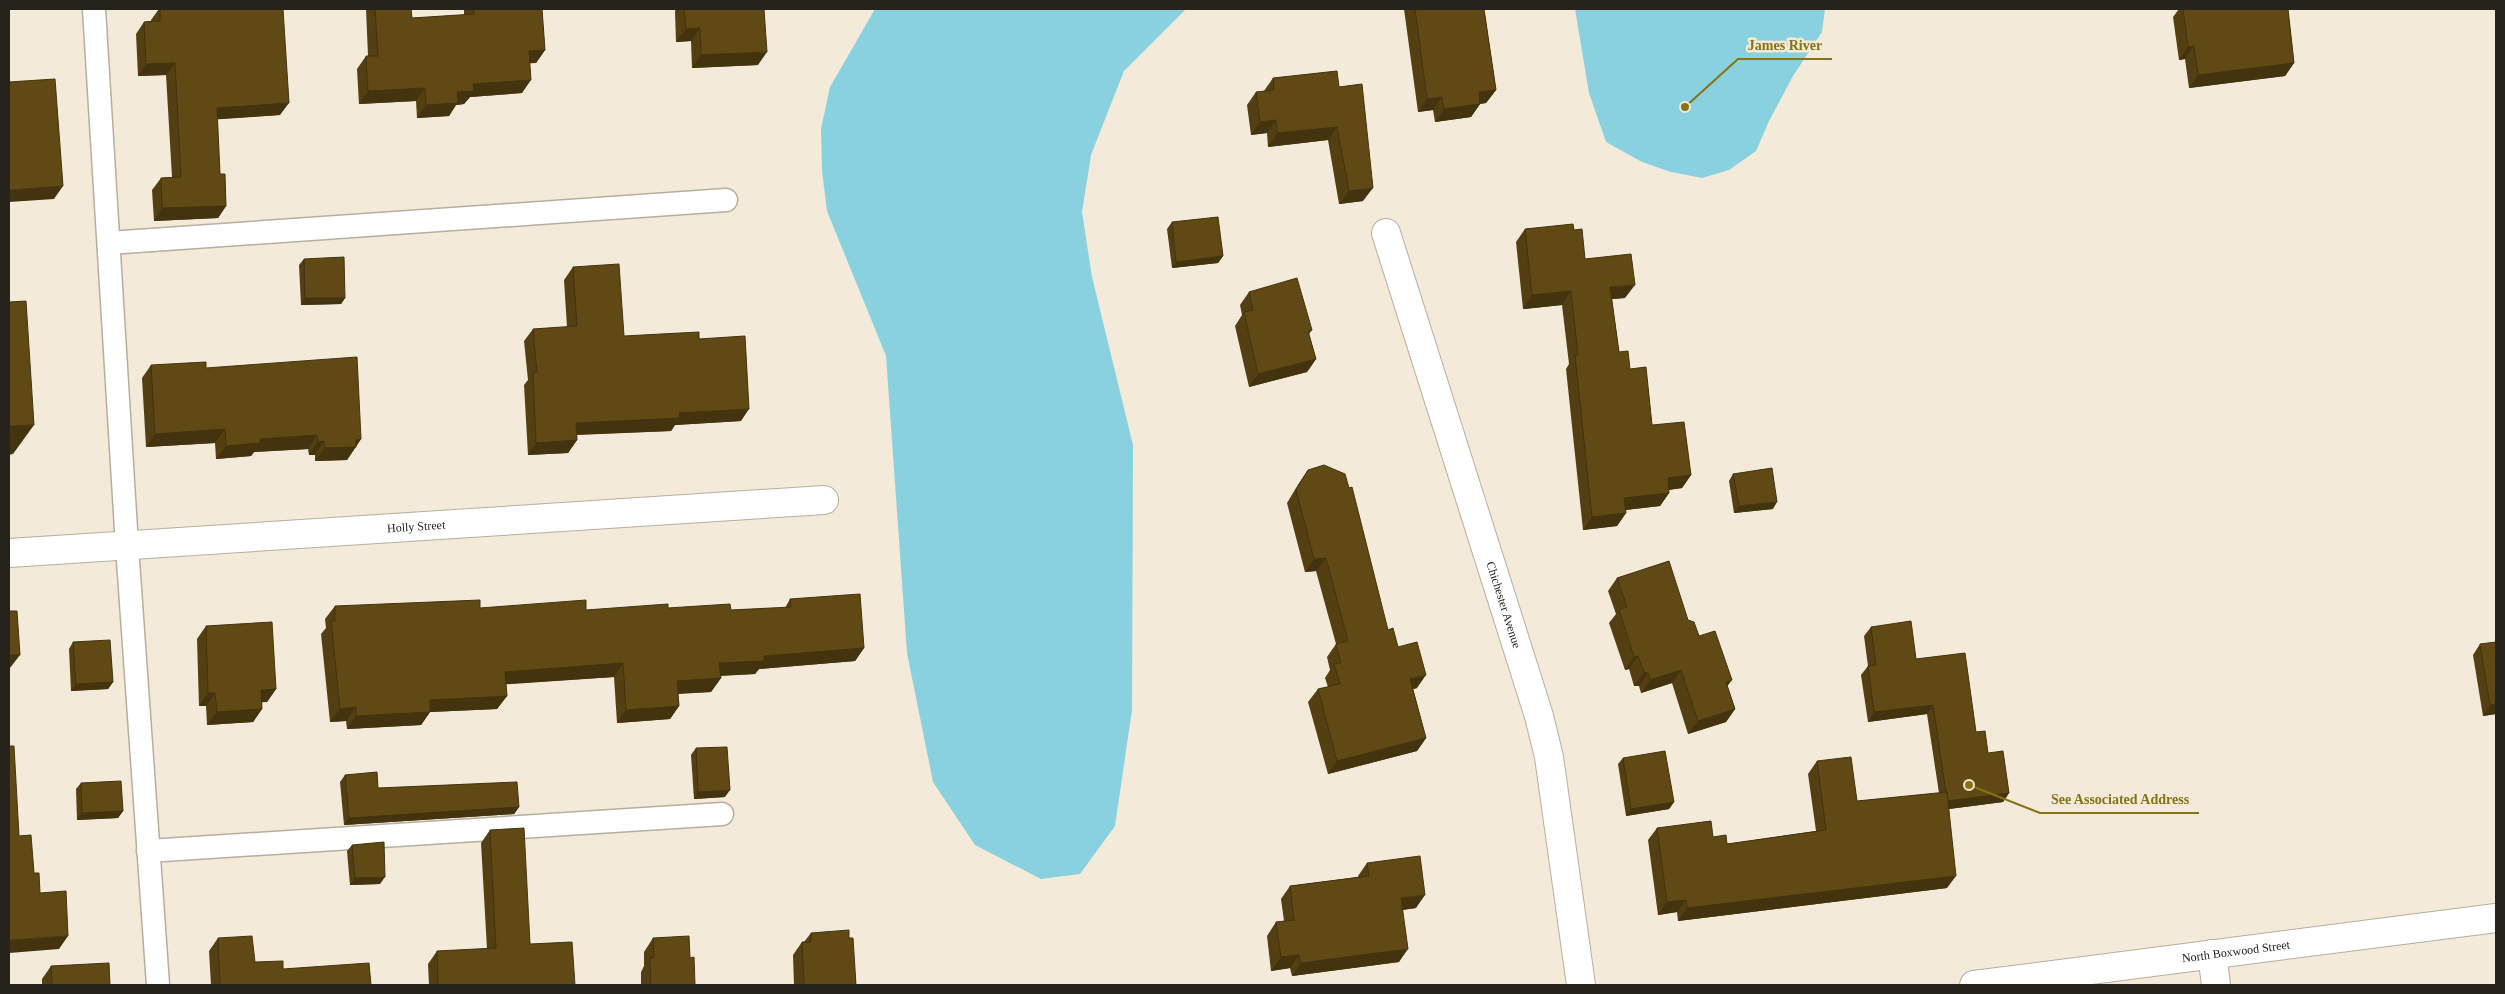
<svg xmlns="http://www.w3.org/2000/svg" width="2505" height="994" font-family="Georgia,serif">
	<style>
		.water { fill: #8ad1e0 }
		.lines { fill: none; stroke-linecap: round; stroke-linejoin: round }
		.lane-casing { stroke: #b6ae9e; stroke-width: 25 }
		.street-casing { stroke: #b6ae9e; stroke-width: 30 }
		.lane { stroke: #fff; stroke-width: 22 }
		.street { stroke: #fff; stroke-width: 28 }
		.wall { fill: #533f11 }
		.shaded-wall { fill: #43330e }
		.building { fill: #604914; stroke: #43330e }
		.labels { text-anchor: middle; stroke-width: 5; stroke-linejoin: round; paint-order: stroke }
		.street-label { font-size: 12px; fill: #26231d; stroke: #f3eada }
		.leader { fill: none; stroke: #867315; stroke-width: 2 }
		.callout-dot { fill: #867315; stroke: #f3eada; stroke-width: 2 }
		.callout-label { font-size: 14px; text-anchor: middle; font-weight: bold; fill: #867315; stroke: #f3eada; stroke-width: 5; stroke-linejoin: round; paint-order: stroke }
	</style>
	<rect width="100%" height="100%" fill="#f3eada"/>
	<g class="water">
		<path d="M875 9H1186L1124 71 1091 155 1082 212 1092 277 1133 445 1132 710 1115 826 1080 874 1041 879 975 845 933 782 907 653 886 356 827 211 822 171 821 129 830 87Z"/>
		<path d="M1575 9H1825L1822 32 1793 76 1769 121 1756 151 1729 170 1702 178 1671 172 1642 162 1606 142 1589 93Z"/>
	</g>
	<g class="lines">
		<g class="lane-casing">
			<g id="lane">
				<path d="M94 9 127 546 158 985"/>
				<path d="M109 243 726 200"/>
				<path d="M148 851 722 814"/>
			</g>
		</g>
		<g class="street-casing">
			<g id="street">
				<path id="s1" d="M1386 233 1539 716 1549 757 1581 985"/>
				<path id="s2" d="M9 553 824 500"/>
				<path d="M2212 954 2216 985"/>
				<path id="s3" d="M1974 985 2496 918"/>
			</g>
		</g>
		<use href="#lane" class="lane"/>
		<use href="#street" class="street"/>
	</g>
	<g class="wall">
		<path d="M159 9H283L280 115 217 119 220 174 226 206 218 218 154 221 152 190 161 178 172 177 166 75 138 76 136 34 144 22 151 21V20Z"/>
		<path d="M366 9H411L412 18 464 15V10L465 9H542L545 50 536 63H530L522 93 470 97 464 104 456 105 449 116 417 118 416 101 359 104 357 69 366 56H368Z"/>
		<path d="M676 9H764L758 65 692 68 691 41 676 42 675 11Z"/>
		<path d="M1404 9H1484L1496 90 1486 103 1480 104 1471 117 1435 122 1433 110 1418 112Z"/>
		<path d="M2179 9H2288L2294 63 2285 76 2189 88 2185 59 2179 60 2173 17Z"/>
		<path d="M1273 78 1339 87 1363 201 1339 204 1328 140 1268 147 1267 133 1251 135 1247 105 1256 92 1264 91Z"/>
		<path d="M1172 222 1223 256 1218 263 1172 268 1167 229Z"/>
		<path d="M1525 229 1574 230 1585 259 1625 298 1612 299 1619 352 1630 369 1652 425 1691 475 1682 488 1669 490V493L1660 506 1626 510V513L1617 526 1583 530 1566 369 1569 364 1562 305 1523 309 1516 242Z"/>
		<path d="M304 259 345 298 341 304 301 305 299 265Z"/>
		<path d="M573 267 624 336 699 339 741 421 675 425 671 431 577 435V440L568 453 528 455 524 385 528 380 524 341 533 329 567 327 564 280Z"/>
		<path d="M1249 292 1312 330 1309 334 1316 359 1307 372 1249 387 1235 326 1242 315 1240 305Z"/>
		<path d="M151 365 206 368 361 439 347 460 315 461V455H309L308 449 254 452 251 456 216 459 215 443 146 447 142 378Z"/>
		<path d="M1308 470 1388 630 1398 647 1417 688 1413 689 1426 738 1417 751 1328 774 1308 702 1318 689 1328 687 1325 678 1330 670 1327 657 1336 644 1316 571 1305 572 1287 503 1299 483Z"/>
		<path d="M1733 474 1773 509 1734 513 1729 481Z"/>
		<path d="M1617 578 1688 620 1699 636 1727 686 1735 709 1726 722 1688 734 1672 683 1641 693 1639 686H1634L1629 669 1625 670 1609 623 1616 614 1608 591Z"/>
		<path d="M790 599 864 648 855 661 759 669 755 674 720 676 721 678 711 692 678 694 679 706 670 719 617 723 614 677 506 684 507 696 497 709 430 712 421 725 347 729 346 721 330 722 321 634 326 628 325 619 335 606 586 610 668 608 731 610 785 608Z"/>
		<path d="M206 626 276 689 267 702H262V709L253 722 207 725 206 706H199L197 639Z"/>
		<path d="M1871 627 1916 659 1976 732 2009 793 2003 802 1949 809 1947 888 1678 921 1677 912 1658 915 1648 840 1657 828 1713 837 1727 844 1816 831 1808 774 1817 761 1857 801 1939 793 1927 714 1868 722 1861 675 1868 666 1864 636Z"/>
		<path d="M73 642 113 682 108 689 71 691 69 649Z"/>
		<path d="M2480 644 2496 714 2483 716 2473 655Z"/>
		<path d="M696 748 725 797 694 799 691 755Z"/>
		<path d="M1623 758 1674 802 1669 809 1626 816 1618 764Z"/>
		<path d="M345 775 378 788 519 807 514 814 344 825 340 782Z"/>
		<path d="M81 783 123 811 118 818 77 820 76 789Z"/>
		<path d="M490 830 530 944 575 985H429L428 964 437 951 487 949 481 843Z"/>
		<path d="M352 845 380 884 350 885 347 851Z"/>
		<path d="M1367 863 1416 908 1403 910 1399 962 1292 976 1290 968 1271 971 1267 936 1276 922 1284 921 1281 899 1290 886 1358 877V876Z"/>
		<path d="M811 933 849 938 856 985H794L793 955 802 942H804Z"/>
		<path d="M218 938 255 962 283 969 371 985H211L209 951Z"/>
		<path d="M653 938 690 958 695 985H641V972L644 966V952Z"/>
		<path d="M51 966 110 985H42V979Z"/>
	</g>
	<g class="shaded-wall">
		<path d="M700 28 691 41 676 42 686 29Z"/>
		<path d="M2194 46 2185 59 2179 60 2188 47Z"/>
		<path d="M545 50 536 63 519 64 529 51Z"/>
		<path d="M767 52 758 65 692 68 701 55Z"/>
		<path d="M175 63 166 75 138 76 146 64Z"/>
		<path d="M2294 63 2285 76 2189 88 2198 75Z"/>
		<path d="M531 80 522 93 470 97 464 104 456 105 449 116 417 118 426 105 473 84Z"/>
		<path d="M425 88 416 101 359 104 368 91Z"/>
		<path d="M1496 90 1486 103 1470 105 1479 92Z"/>
		<path d="M1442 97 1433 110 1418 112 1427 99Z"/>
		<path d="M289 103 280 115 208 120 217 108Z"/>
		<path d="M1480 104 1471 117 1435 122 1444 109Z"/>
		<path d="M1276 120 1267 133 1251 135 1260 122Z"/>
		<path d="M1337 127 1328 140 1268 147 1277 133Z"/>
		<path d="M63 186 54 199 9 202V190Z"/>
		<path d="M1373 188 1363 201 1339 204 1349 191Z"/>
		<path d="M226 206 218 218 154 221 162 208Z"/>
		<path d="M1223 256 1218 263 1172 268 1176 262Z"/>
		<path d="M1635 285 1625 298 1601 300 1610 287Z"/>
		<path d="M1571 291 1562 305 1523 309 1532 295Z"/>
		<path d="M305 298H345L341 304 301 305Z"/>
		<path d="M1316 359 1307 372 1249 387 1258 374Z"/>
		<path d="M749 409 741 421 675 425 671 431 567 435 576 423 679 413Z"/>
		<path d="M34 425 13 454 9 455V426Z"/>
		<path d="M225 429 215 443 146 447 155 434Z"/>
		<path d="M317 435 308 449 254 452 251 456 216 459 226 446 260 439Z"/>
		<path d="M361 439 347 460 315 461 325 448Z"/>
		<path d="M577 440 568 453 528 455 536 443Z"/>
		<path d="M324 441 315 455H309L318 442Z"/>
		<path d="M1691 475 1682 488 1659 491 1668 478Z"/>
		<path d="M1669 493 1660 506 1615 511 1624 498Z"/>
		<path d="M1777 502 1773 509 1734 513 1739 506Z"/>
		<path d="M1626 513 1617 526 1583 530 1592 517Z"/>
		<path d="M1326 558 1316 571 1305 572 1314 559Z"/>
		<path d="M864 648 855 661 759 669 755 674 710 676 719 663 764 656Z"/>
		<path d="M9 655H20L10 668H9Z"/>
		<path d="M1638 656 1629 669 1625 670 1634 657Z"/>
		<path d="M623 663 614 677 496 685 505 672Z"/>
		<path d="M1681 670 1672 683 1641 693 1650 680Z"/>
		<path d="M1644 672 1648 673 1639 686H1634Z"/>
		<path d="M1426 675 1417 688 1401 692 1410 679Z"/>
		<path d="M721 678 711 692 668 694 677 681Z"/>
		<path d="M1732 680 1722 693 1726 682Z"/>
		<path d="M113 682 108 689 71 691 76 684Z"/>
		<path d="M276 689 267 702 252 703 261 690Z"/>
		<path d="M208 693H215L206 706H199Z"/>
		<path d="M507 696 497 709 430 712 421 725 347 729 356 716 430 700Z"/>
		<path d="M2496 704V714L2483 716 2490 705Z"/>
		<path d="M1933 705 1927 714 1868 722 1874 712Z"/>
		<path d="M679 706 670 719 617 723 626 710Z"/>
		<path d="M356 707 346 721 330 722 340 709Z"/>
		<path d="M262 709 253 722 207 725 217 712Z"/>
		<path d="M1735 709 1726 722 1688 734 1698 721Z"/>
		<path d="M1426 738 1417 751 1328 774 1337 761Z"/>
		<path d="M730 790 725 797 694 799 698 792Z"/>
		<path d="M2009 793 2003 802 1941 810 1947 801Z"/>
		<path d="M1674 802 1669 809 1626 816 1631 809Z"/>
		<path d="M519 807 514 814 344 825 349 818Z"/>
		<path d="M123 811 118 818 77 820 82 813Z"/>
		<path d="M1956 876 1947 888 1678 921 1687 908Z"/>
		<path d="M385 877 380 884 350 885 355 878Z"/>
		<path d="M1425 895 1416 908 1392 911 1401 898Z"/>
		<path d="M1686 900 1677 912 1658 915 1667 902Z"/>
		<path d="M68 936 59 949 9 953V940Z"/>
		<path d="M1408 949 1399 962 1292 976 1301 963Z"/>
		<path d="M1299 955 1290 968 1271 971 1281 957Z"/>
	</g>
	<g class="building">
		<path d="M160 9H283L289 103 217 108 220 174H225L226 206 162 208 161 178 181 177 175 63 146 64 144 22 160 21Z"/>
		<path d="M375 9H411L412 18 474 14V9H542L545 50 529 51 531 80 473 84 474 91 457 92 458 103 426 105 425 88 368 91 366 56H378Z"/>
		<path d="M684 9H764L767 52 701 55 700 28 686 29Z"/>
		<path d="M1415 9H1484L1496 90 1479 92 1480 104 1444 109 1442 97 1427 99Z"/>
		<path d="M2183 9H2288L2294 63 2198 75 2194 46 2188 47Z"/>
		<path d="M1337 71 1339 87 1362 84 1373 188 1349 191 1337 127 1277 133 1276 120 1260 122 1256 92 1274 90 1273 78Z"/>
		<path d="M55 79 63 186 9 190V82Z"/>
		<path d="M1218 217 1223 256 1176 262 1172 222Z"/>
		<path d="M1573 224 1574 230 1582 229 1585 259 1631 254 1635 285 1610 287 1619 352 1628 351 1630 369 1646 367 1652 425 1684 422 1691 475 1668 478 1669 493 1624 498 1626 513 1592 517 1575 355H1578L1571 291 1532 295 1525 229Z"/>
		<path d="M344 257 345 298H305L304 259Z"/>
		<path d="M619 264 624 336 699 332V339L745 336 749 409 679 413 680 418 576 423 577 440 536 443 533 373 537 372 533 329 577 326 573 267Z"/>
		<path d="M1297 278 1312 330 1308 331 1316 359 1258 374 1244 312 1253 310 1249 292Z"/>
		<path d="M26 301 34 425 9 426V302Z"/>
		<path d="M357 357 361 439 356 440V447L325 448 324 441 318 442 317 435 260 439V443L226 446 225 429 155 434 151 365 206 362V368Z"/>
		<path d="M1324 465 1345 474 1349 488 1352 487 1388 630 1393 628 1398 647 1417 642 1426 675 1410 679 1426 738 1337 761 1318 689 1340 684 1334 664 1341 663 1336 644 1348 641 1326 558 1314 559 1296 490 1308 470Z"/>
		<path d="M1772 468 1777 502 1739 506 1733 474Z"/>
		<path d="M1669 561 1688 620 1694 622 1699 636 1715 631 1732 680 1726 682 1735 709 1698 721 1681 670 1650 680 1648 673 1644 672 1638 656 1634 657 1619 610 1627 607 1617 578Z"/>
		<path d="M860 594 864 648 764 656V661L719 663 721 678 677 681 679 706 626 710 623 663 505 672 507 696 430 700V712L356 716V707L340 709 331 621H335V606L480 600V608L586 600V610L668 604V608L730 604 731 610 791 607 790 599Z"/>
		<path d="M9 611H17L20 655H9Z"/>
		<path d="M1911 621 1916 659 1965 653 1976 732 1985 731 1988 753 2003 751 2009 793 1948 801 1947 792H1946L1933 705 1874 712 1868 666 1876 665 1871 627Z"/>
		<path d="M272 622 276 689 261 690 262 709 217 712 215 693H208L206 626Z"/>
		<path d="M110 640 113 682 76 684 73 642Z"/>
		<path d="M2496 642V704L2490 705 2480 644Z"/>
		<path d="M9 746H14L19 836 31 835 34 873H39L40 893 66 891 68 936 9 940Z"/>
		<path d="M727 747 730 790 698 792 696 748Z"/>
		<path d="M1665 751 1674 802 1631 809 1623 758Z"/>
		<path d="M1851 757 1857 801 1947 792 1956 876 1687 908 1686 900 1667 902 1657 828 1711 821 1713 837 1726 835 1727 844 1826 830 1817 761Z"/>
		<path d="M377 772 378 788 517 782 519 807 349 818 345 775Z"/>
		<path d="M121 781 123 811 82 813 81 783Z"/>
		<path d="M524 828 530 944 572 942 575 985H438L437 951 496 948 490 830Z"/>
		<path d="M384 842 385 877 355 878 352 845Z"/>
		<path d="M1420 856 1425 895 1401 898 1408 949 1301 963 1299 955 1281 957 1276 922 1294 920 1290 886 1369 876 1367 863Z"/>
		<path d="M849 930V938H853L856 985H804L802 942H811V933Z"/>
		<path d="M252 936 255 962 283 961V969L369 963 371 985H220L218 938Z"/>
		<path d="M689 936 690 958 694 957 695 985H651L650 958H654L653 938Z"/>
		<path d="M109 963 110 985H52L51 966Z"/>
	</g>
	<g class="labels">
		<g class="street-label">
			<text dy="4" stroke="none"><textPath href="#s2" startOffset="408">Holly Street</textPath></text>
			<text dy="4" stroke="none"><textPath href="#s1" startOffset="390">Chichester Avenue</textPath></text>
			<text dy="4" stroke="none"><textPath href="#s3" startOffset="264">North Boxwood Street</textPath></text>
		</g>
	</g>
	<path class="leader" d="M1685 107L1738 59H1832M1969 785L2040 813H2199"/>
	<g class="callout-dot">
		<circle cx="1685" cy="107" r="5"/>
		<circle cx="1969" cy="785" r="5"/>
	</g>
	<g class="callout-label">
		<text x="1785" y="50">James River</text>
		<text x="2120" y="804">See Associated Address</text>
	</g>
	<rect width="2505" height="994" fill="none" stroke="#26231d" stroke-width="20"/>
</svg>
